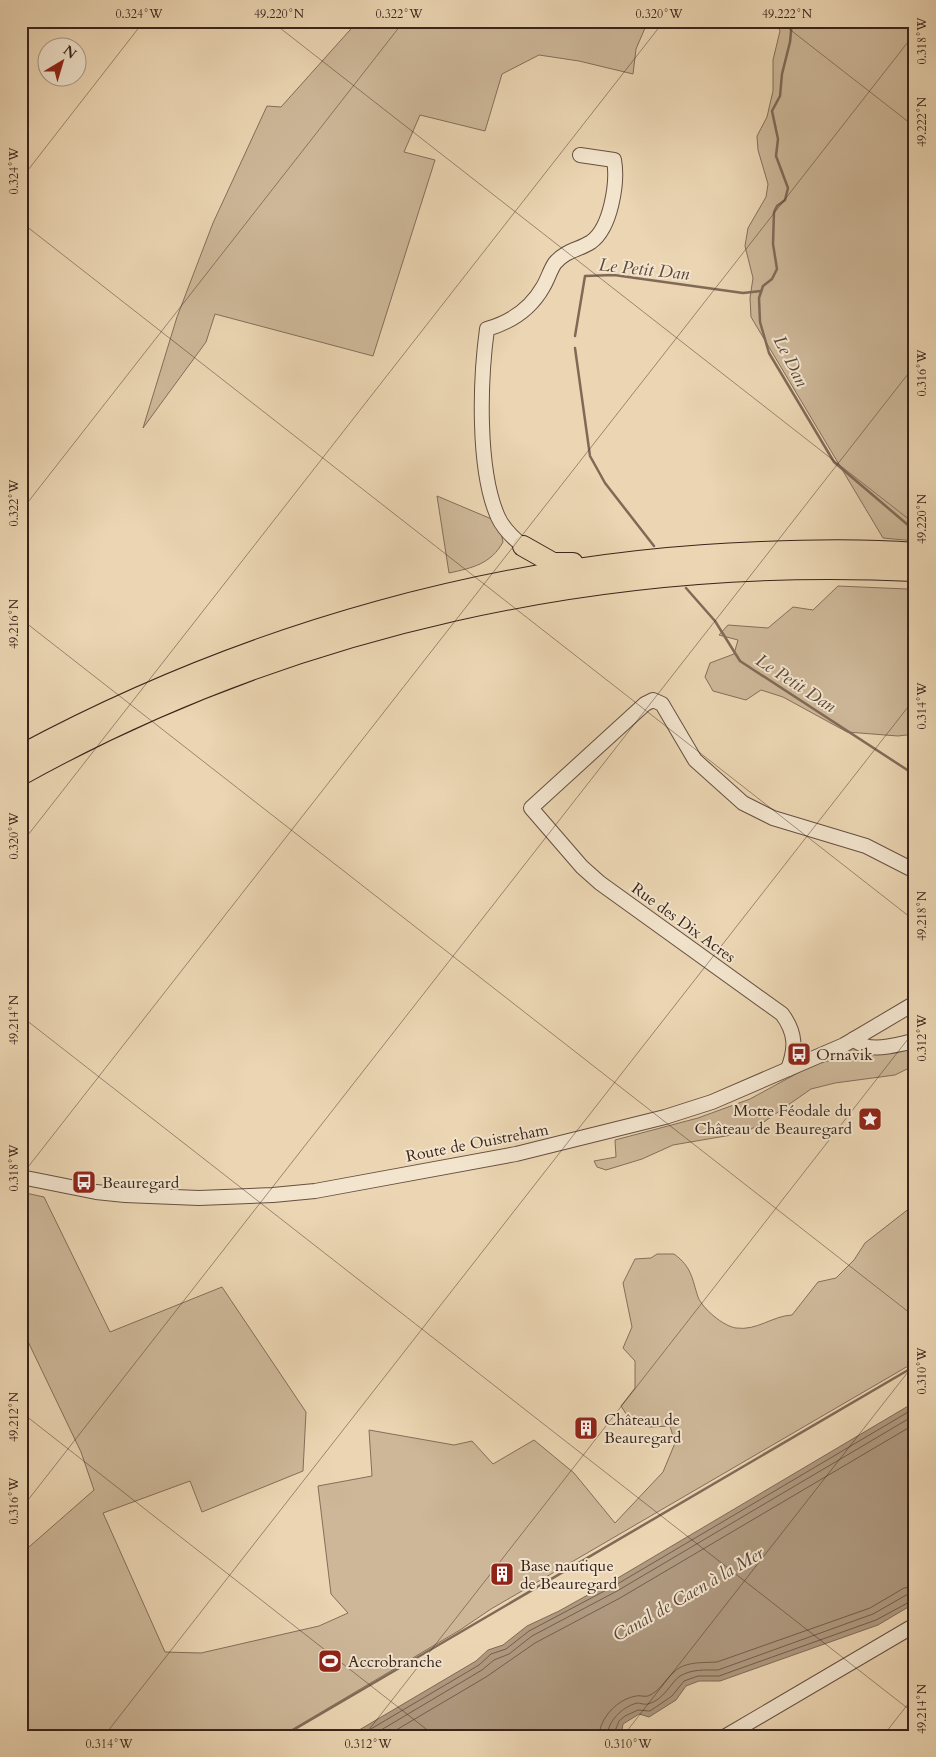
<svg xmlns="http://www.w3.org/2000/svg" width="936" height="1757" font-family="Cardo,serif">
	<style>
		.green { fill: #cdb798; stroke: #846e5a }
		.water { fill: #af997f; stroke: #806a57 }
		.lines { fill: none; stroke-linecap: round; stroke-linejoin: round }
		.shore { stroke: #745e4d; stroke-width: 1 }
		.stream { stroke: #806a57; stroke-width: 2.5 }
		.minor-casing { stroke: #665041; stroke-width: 16 }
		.highway-casing { stroke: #3a241b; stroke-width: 22 }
		.minor { stroke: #f2e4cd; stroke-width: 14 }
		.highway { stroke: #ebd5b2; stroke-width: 20 }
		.ticks { fill: none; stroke: #3a241b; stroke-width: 1; stroke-opacity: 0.45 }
		.labels { text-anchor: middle; stroke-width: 4; stroke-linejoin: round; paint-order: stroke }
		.street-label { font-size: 16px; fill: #3a241b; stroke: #f2e4cd }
		.poi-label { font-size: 16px; fill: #3a241b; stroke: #f2e4cd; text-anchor: start }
		.water-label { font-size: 18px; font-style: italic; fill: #5d4739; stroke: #f2e4cd }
		.neatline { fill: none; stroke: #3a241b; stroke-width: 2 }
		.ticks-label { font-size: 12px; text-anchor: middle; fill: #3a241b }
	</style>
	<rect width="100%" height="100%" fill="#ebd5b2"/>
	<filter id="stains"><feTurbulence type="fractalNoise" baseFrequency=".004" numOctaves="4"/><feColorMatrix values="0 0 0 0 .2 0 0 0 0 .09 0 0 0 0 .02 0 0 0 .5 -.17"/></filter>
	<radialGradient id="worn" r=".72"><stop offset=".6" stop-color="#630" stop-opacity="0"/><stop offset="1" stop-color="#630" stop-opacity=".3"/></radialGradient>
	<g class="green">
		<path d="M358 21H648L636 49 633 74 579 61 539 55 502 74 485 131 420 115 404 152 435 160 373 356 215 314 206 342 143 428 177 317 213 223 267 106 281 107Z"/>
		<path d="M776 21H915V541L883 538 751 317 750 298 753 278 745 246 748 228 766 197 768 184 758 150 757 136 767 117 773 91V60L780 31Z"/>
		<path d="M437 496 494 520 500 527 503 542C491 564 472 568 449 573Z"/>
		<path d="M838 586 907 589 915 603V734L898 736 847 732 783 697 761 690 746 700 713 691 705 677 710 663 734 654 738 640 719 635 728 625 768 628 793 607 813 610Z"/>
		<path d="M915 1047V1065L895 1075 835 1083 811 1089 761 1124 743 1133 673 1145 642 1159 606 1170 597 1167 594 1161 616 1157 615 1140 698 1118 750 1099 816 1063 829 1061 853 1048Z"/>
		<path d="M21 1192 44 1197 110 1332 222 1287 306 1412 303 1471 202 1512 190 1481 103 1513 165 1652 201 1653 319 1626 348 1613 331 1594 318 1486 372 1476 369 1430 454 1445 472 1441 493 1464 534 1440 574 1473 615 1523 663 1472 675 1443 670 1426 650 1427 632 1423 621 1406 635 1388V1361L623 1348 632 1327 623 1283 635 1259 651 1258 657 1254H674C692 1267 692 1279 698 1297 703 1309 723 1326 736 1328 757 1331 772 1316 792 1315L818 1282 836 1278 854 1260 865 1243 915 1204V1362L491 1609 460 1630 281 1736H21V1554L94 1490 81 1452 21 1327Z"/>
	</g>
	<path class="water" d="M915 1402V1603L878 1625 720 1681H699L686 1686 676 1700 649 1717 639 1714 623 1724 622 1730 616 1736H349L476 1661 488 1650 503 1645 527 1626 559 1611 611 1582Z"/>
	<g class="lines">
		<g class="shore">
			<path d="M359 1736 479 1665 491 1654 506 1649 529 1631 614 1586 915 1408"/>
			<path d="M371 1736 482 1670 494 1660 509 1654 532 1636 617 1591 915 1415"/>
			<path d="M386 1736 486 1677 535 1643 620 1598 915 1424"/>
			<path d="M599 1736C600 1717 618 1699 636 1696 640 1695 644 1697 648 1696 660 1691 664 1681 673 1673 684 1661 702 1663 717 1662L870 1608 904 1588 915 1586"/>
			<path d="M607 1736C608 1721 622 1707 637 1703 640 1703 645 1705 648 1704 664 1700 671 1682 680 1676 692 1669 705 1670 718 1670L873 1614 908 1594 915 1593"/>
			<path d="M613 1736 619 1721 625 1716 638 1710 650 1711 672 1696 684 1681 698 1676H719L876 1620 915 1599"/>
		</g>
		<g class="stream">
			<path d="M792 21 790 42 782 74 780 96 772 111 778 139 776 156 788 188 785 200 777 206 774 212 773 244 777 269 772 279 763 286 759 298 760 322 769 353 834 462 915 531"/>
			<path d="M575 336 585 276 614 275 743 293 761 291"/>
			<path d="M575 348 590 456 605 483 654 546"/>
			<path d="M686 588 715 621 740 661 915 775"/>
			<path d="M283 1736 915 1366"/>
		</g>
		<g class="minor-casing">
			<g id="minor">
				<path d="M523 546C513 538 503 528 498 517 477 470 480 380 487 329 511 322 530 310 543 287 548 279 550 270 555 263 566 250 579 250 591 242 611 228 618 182 614 160L580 155"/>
				<path d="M854 1039C868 1055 897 1044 915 1041"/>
				<path d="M788 1069C796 1048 796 1033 782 1014L600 883 582 867 531 808 645 704 653 700 662 704 695 760 743 803 773 818 866 846 915 871"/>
				<path d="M21 1177 96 1192 125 1195 199 1198 273 1195 315 1191 516 1154 665 1117 712 1102 844 1045 915 1003"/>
				<path d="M726 1736 915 1625"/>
			</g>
		</g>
		<g class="highway-casing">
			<g id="highway">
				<path d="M523 546 553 563H573"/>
				<path d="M21 755C248 633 503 561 761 552 812 550 864 549 915 553"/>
				<path d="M21 775C292 624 606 556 915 571"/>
			</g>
		</g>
		<use href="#minor" class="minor"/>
		<use href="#highway" class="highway"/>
	</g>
	<path class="ticks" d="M271 21 915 524M779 21 915 127M21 179 144 21M21 222 915 921M21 511 404 21M21 619 915 1317M21 844 664 21M21 1016 915 1714M21 1176 915 33M21 1412 435 1736M21 1509 915 365M104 1736 915 698M364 1736 915 1030M623 1736 915 1363M883 1736 915 1695"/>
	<defs>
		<g id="bus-square" transform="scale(1.25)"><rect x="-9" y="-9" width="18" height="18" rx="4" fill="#8f2418" stroke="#f2e4cd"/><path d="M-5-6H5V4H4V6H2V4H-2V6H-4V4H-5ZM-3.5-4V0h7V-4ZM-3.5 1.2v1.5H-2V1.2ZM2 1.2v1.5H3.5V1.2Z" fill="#fff"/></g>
		<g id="sight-square" transform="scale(1.25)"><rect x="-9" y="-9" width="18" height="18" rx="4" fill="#8f2418" stroke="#f2e4cd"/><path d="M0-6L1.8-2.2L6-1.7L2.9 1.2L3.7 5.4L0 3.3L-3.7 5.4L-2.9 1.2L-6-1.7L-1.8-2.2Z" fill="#fff"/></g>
		<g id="building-square" transform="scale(1.25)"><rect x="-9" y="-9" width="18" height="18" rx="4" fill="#8f2418" stroke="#f2e4cd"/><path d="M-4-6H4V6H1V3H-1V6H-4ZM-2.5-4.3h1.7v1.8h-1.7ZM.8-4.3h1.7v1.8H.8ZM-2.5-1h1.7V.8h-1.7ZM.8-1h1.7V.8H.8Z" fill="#fff"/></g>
		<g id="stadium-square" transform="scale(1.25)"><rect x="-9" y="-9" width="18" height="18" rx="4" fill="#8f2418" stroke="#f2e4cd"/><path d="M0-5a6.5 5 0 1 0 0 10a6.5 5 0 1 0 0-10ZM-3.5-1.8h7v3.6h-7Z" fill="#fff"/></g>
	</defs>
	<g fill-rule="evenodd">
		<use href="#bus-square" x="799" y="1054"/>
		<use href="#sight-square" x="870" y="1119"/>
		<use href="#bus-square" x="84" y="1182"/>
		<use href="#building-square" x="586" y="1428"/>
		<use href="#building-square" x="502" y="1574"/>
		<use href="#stadium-square" x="330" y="1661"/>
	</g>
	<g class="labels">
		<g class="street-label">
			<text transform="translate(684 922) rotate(36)" y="6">Rue des Dix Acres</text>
			<text transform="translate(477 1142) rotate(-11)" y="6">Route de Ouistreham</text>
		</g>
		<g class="poi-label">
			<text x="816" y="1060">Ornavik</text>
			<text x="852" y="1116" text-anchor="end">Motte Féodale du<tspan x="852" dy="18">Château de Beauregard</tspan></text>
			<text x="102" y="1188">Beauregard</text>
			<text x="604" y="1425">Château de<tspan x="604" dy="18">Beauregard</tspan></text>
			<text x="520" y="1571">Base nautique<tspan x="520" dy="18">de Beauregard</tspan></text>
			<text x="348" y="1667">Accrobranche</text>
		</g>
		<g class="water-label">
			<text transform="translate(644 269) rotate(6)" y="6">Le Petit Dan</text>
			<text transform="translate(791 361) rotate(63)" y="6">Le Dan</text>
			<text transform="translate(796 683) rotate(33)" y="6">Le Petit Dan</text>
			<text transform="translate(688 1594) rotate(-30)" y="6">Canal de Caen à la Mer</text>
		</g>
	</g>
	<rect width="936" height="1757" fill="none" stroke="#ebd5b2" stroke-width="55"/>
	<g transform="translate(62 62) rotate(38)"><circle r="24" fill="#f2e4cd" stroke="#a89786"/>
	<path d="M0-4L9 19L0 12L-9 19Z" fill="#8f2418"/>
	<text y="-8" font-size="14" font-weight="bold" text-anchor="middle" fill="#3a241b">N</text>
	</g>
	<rect x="28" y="28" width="880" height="1702" class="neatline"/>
	<g class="ticks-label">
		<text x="139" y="18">0.324°W</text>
		<text x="279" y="18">49.220°N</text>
		<text x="399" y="18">0.322°W</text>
		<text x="659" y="18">0.320°W</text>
		<text x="787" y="18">49.222°N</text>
		<text transform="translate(922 41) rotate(-90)" y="4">0.318°W</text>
		<text transform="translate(922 122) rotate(-90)" y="4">49.222°N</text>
		<text transform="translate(14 171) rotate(-90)" y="4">0.324°W</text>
		<text transform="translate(922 373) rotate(-90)" y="4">0.316°W</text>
		<text transform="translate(14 503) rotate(-90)" y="4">0.322°W</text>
		<text transform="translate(922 519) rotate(-90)" y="4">49.220°N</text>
		<text transform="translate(14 624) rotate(-90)" y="4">49.216°N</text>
		<text transform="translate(922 706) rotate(-90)" y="4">0.314°W</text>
		<text transform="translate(14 836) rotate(-90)" y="4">0.320°W</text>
		<text transform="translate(922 916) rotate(-90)" y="4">49.218°N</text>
		<text transform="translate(14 1020) rotate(-90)" y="4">49.214°N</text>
		<text transform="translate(922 1038) rotate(-90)" y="4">0.312°W</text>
		<text transform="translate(14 1168) rotate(-90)" y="4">0.318°W</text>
		<text transform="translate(922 1371) rotate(-90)" y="4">0.310°W</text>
		<text transform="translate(14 1417) rotate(-90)" y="4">49.212°N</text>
		<text transform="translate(14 1501) rotate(-90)" y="4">0.316°W</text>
		<text transform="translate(922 1709) rotate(-90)" y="4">49.214°N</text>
		<text x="109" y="1748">0.314°W</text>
		<text x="368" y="1748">0.312°W</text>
		<text x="628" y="1748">0.310°W</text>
	</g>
	<rect width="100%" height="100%" filter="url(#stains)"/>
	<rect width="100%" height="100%" fill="url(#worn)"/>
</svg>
